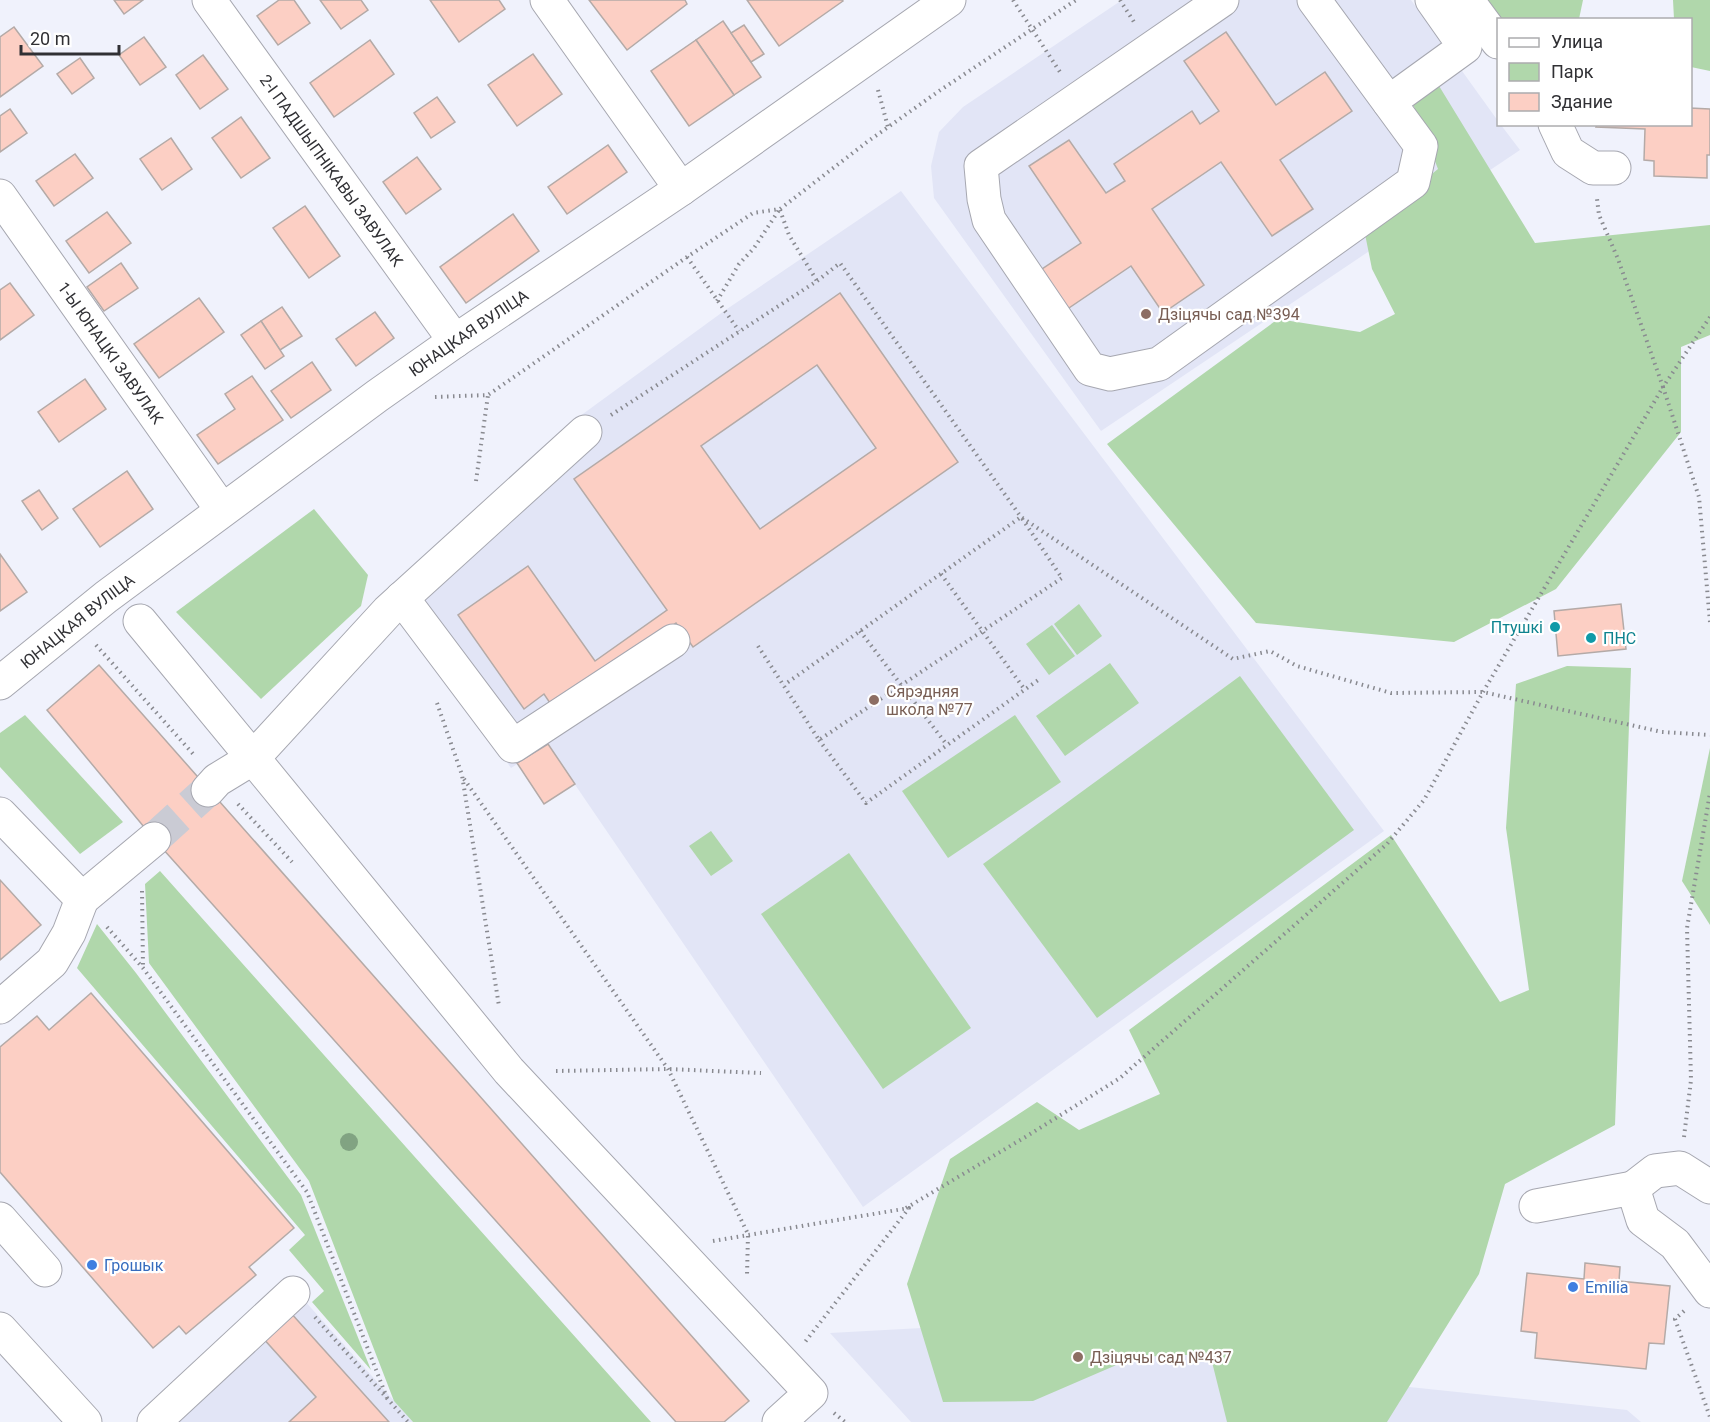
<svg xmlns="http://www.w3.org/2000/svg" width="1710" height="1422" font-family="Roboto,sans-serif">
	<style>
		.built { fill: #e2e5f6 }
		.green { fill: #b0d7ab }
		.building { fill: #fccfc4; stroke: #b4aaa7; stroke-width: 1.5; fill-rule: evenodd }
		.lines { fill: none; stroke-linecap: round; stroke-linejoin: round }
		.minor-tunnel { stroke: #cacbd4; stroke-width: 33; stroke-dasharray: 33 16; stroke-linecap: butt }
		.minor-casing { stroke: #a6a7b0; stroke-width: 35 }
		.path { stroke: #898a90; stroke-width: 4; stroke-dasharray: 1.5 4.5; stroke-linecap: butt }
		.minor { stroke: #fff; stroke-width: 33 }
		.tree { fill: #81a382 }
		.education-dot { fill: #8d6e63; stroke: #fff; stroke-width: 2 }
		.culture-dot { fill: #0f9aa8; stroke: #fff; stroke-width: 2 }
		.shop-dot { fill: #3f7fe0; stroke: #fff; stroke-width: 2 }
		.labels { text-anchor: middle; stroke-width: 4.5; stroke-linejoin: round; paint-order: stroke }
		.street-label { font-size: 16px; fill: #303034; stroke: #fff }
		.education-label { font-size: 16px; fill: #785e54; stroke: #fff; text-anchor: start }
		.culture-label { font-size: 16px; fill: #0d838f; stroke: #fff; text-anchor: end }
		.shop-label { font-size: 16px; fill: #366cbe; stroke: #fff; text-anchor: start }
	</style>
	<rect width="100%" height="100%" fill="#f0f2fc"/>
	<g class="built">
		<path d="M1122 0H1411L1498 121V124L1501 125 1520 150 1101 431 934 198 931 166 939 132 963 107Z"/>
		<path d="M901 191 1384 831 863 1207 548 745 511 768 396 604 576 419 724 311Z"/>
		<path d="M304 1300 413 1422H167Z"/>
		<path d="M1230 1311 1343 1380 1627 1410 1641 1422H911L830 1333Z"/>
	</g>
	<g class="green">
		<path d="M1485 0H1583L1579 19 1498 20Z"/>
		<path d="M1673 0H1710V71L1691 67 1690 20 1674 19Z"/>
		<path d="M1436 81 1535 243 1710 225V335L1681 347V432L1556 589 1454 642 1256 623 1107 444 1278 319 1360 332 1395 314 1372 269 1364 229 1438 169 1413 104Z"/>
		<path d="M314 509 368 575 361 606 261 699 176 612Z"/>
		<path d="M1079 604 1102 636 1077 655 1054 624Z"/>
		<path d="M1052 625 1075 656 1049 675 1026 644Z"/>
		<path d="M1110 663 1139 703 1065 756 1036 716Z"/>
		<path d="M1567 666 1631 668 1615 1125 1505 1184 1479 1274 1387 1422H1227L1210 1354 1135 1357 1033 1401 943 1402 907 1284 950 1159 1037 1102 1079 1130 1160 1094 1129 1030 1391 835 1500 1002 1529 990 1506 828 1516 684Z"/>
		<path d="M1240 676 1354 830 1097 1018 983 864Z"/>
		<path d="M25 715 123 822 80 854 0 767V733Z"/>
		<path d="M1015 715 1061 782 948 858 902 791Z"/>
		<path d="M1710 748V925L1682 881Z"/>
		<path d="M711 831 733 861 711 876 689 846Z"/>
		<path d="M849 853 971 1028 883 1089 761 914Z"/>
		<path d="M160 871 651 1422H413L394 1401 309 1181 149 963 145 884Z"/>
		<path d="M97 924 136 973 301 1195 371 1370 312 1302 324 1291 289 1250 305 1235 77 968Z"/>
	</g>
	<g class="building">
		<path d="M114 0H143L124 14Z"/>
		<path d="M279 0H294L310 23 278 45 257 16Z"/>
		<path d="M320 0H361L368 10 341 29Z"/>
		<path d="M430 0H499L505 9 459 42Z"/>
		<path d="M589 0H685L687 4 627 50Z"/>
		<path d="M747 0H842L843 1 779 46Z"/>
		<path d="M723 21 761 77 734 95 696 40Z"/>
		<path d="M744 25 764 54 751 62 731 33Z"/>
		<path d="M14 27 43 66 0 97V37Z"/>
		<path d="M1226 32 1276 105 1325 72 1352 111 1280 160 1313 209 1272 236 1221 162 1152 209 1204 285 1163 313 1131 266 1060 314 1033 275 1081 243 1029 166 1069 140 1106 193 1125 181 1114 164 1192 111 1200 124 1219 111 1184 61Z"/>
		<path d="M144 37 166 67 140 85 119 55Z"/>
		<path d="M370 40 394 74 334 117 310 83Z"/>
		<path d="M696 40 734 95 689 126 651 71Z"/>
		<path d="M533 54 562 94 517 126 488 85Z"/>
		<path d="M203 55 228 89 200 109 176 75Z"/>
		<path d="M80 58 94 78 72 94 57 74Z"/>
		<path d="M437 97 455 122 431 138 414 113Z"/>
		<path d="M1690 108 1710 109V155H1707V178L1654 176V161L1644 160 1645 129 1596 127 1597 124H1690Z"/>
		<path d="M10 109 27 133 0 152V116Z"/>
		<path d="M241 117 270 158 241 178 212 138Z"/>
		<path d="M171 138 192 169 162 190 140 159Z"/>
		<path d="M608 145 627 172 567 214 548 187Z"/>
		<path d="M75 154 93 178 54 206 36 181Z"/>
		<path d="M417 157 441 189 406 214 383 182Z"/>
		<path d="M305 206 340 256 309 278 273 228Z"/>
		<path d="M107 212 131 243 89 273 66 241Z"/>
		<path d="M513 214 539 251 466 303 440 267Z"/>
		<path d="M121 263 138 288 104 311 87 287Z"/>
		<path d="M10 283 34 315 0 340V290Z"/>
		<path d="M840 293 958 462 693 647 676 623 554 709 544 694 524 709 458 615 528 566 595 661 667 610 574 479ZM817 365 876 448 760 529 701 446Z"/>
		<path d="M199 298 224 332 159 378 134 344Z"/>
		<path d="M282 307 302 336 280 350 261 321Z"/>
		<path d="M375 312 394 338 356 366 336 339Z"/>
		<path d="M261 321 284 356 265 369 241 335Z"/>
		<path d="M312 362 331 390 291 418 271 391Z"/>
		<path d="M252 376 283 420 218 464 197 435 235 409 225 394Z"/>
		<path d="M85 379 106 409 59 442 38 412Z"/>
		<path d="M127 471 153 509 100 547 73 509Z"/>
		<path d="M39 490 58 518 42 530 22 501Z"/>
		<path d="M0 554 27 592 0 611Z"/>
		<path d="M1621 604 1626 649 1558 656 1554 611Z"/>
		<path d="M99 665 749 1401 724 1422H676L154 839 47 710Z"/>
		<path d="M548 744 575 784 544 804 517 763Z"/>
		<path d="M0 880 41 925 0 960Z"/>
		<path d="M91 993 294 1228 249 1267 256 1275 186 1334 179 1326 153 1348 0 1172V1047L37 1016 49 1030Z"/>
		<path d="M1585 1263 1620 1267 1619 1281 1670 1286 1664 1344 1649 1343 1646 1369 1535 1358 1537 1333 1521 1331 1527 1273 1584 1279Z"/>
		<path d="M290 1312 389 1422H289L316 1397 262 1337Z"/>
	</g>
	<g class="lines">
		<path class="minor-tunnel" d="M154 839 208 790"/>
		<g class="minor-casing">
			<g id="minor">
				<path id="s1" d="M209 0 455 341"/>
				<path d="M547 0 681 189"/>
				<path d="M1222 0 981 166 984 199 989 220 1090 369 1110 374 1159 364 1413 182 1421 146 1314 0"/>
				<path d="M1467 0 1498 42"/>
				<path d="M1389 102 1465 47 1432 0"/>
				<path d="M1555 124 1568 152 1593 168H1614"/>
				<path id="s2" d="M0 196 222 510"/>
				<path d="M402 598 513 746 673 641"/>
				<path d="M140 621 253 758 388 611 585 432"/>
				<path id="s3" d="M0 683 106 597 377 396 455 341 681 189 949 0"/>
				<path d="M208 790 217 780 253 758 509 1071 811 1393 779 1422"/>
				<path d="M0 814 82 899 154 839"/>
				<path d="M0 1007 52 962 69 933 82 899"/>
				<path d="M1633 1188 1655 1171 1680 1168 1710 1187"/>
				<path d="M1536 1206 1633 1188 1643 1220 1675 1244 1710 1291"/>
				<path d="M0 1219 45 1270"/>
				<path d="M0 1329 85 1422"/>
				<path d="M154 1422 293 1293"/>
			</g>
		</g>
		<g class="path">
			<path d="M1013 0 1060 72"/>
			<path d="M1120 0 1134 22"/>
			<path d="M878 90 888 127"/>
			<path d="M780 210 789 235 817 281"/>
			<path d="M687 257 739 331"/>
			<path d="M717 301 739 264 754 248 779 210"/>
			<path d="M1710 317 1663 387 1699 497 1710 622"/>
			<path d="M435 397 488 395 687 257 753 213 780 209 867 142 939 91 1076 0"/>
			<path d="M611 415 817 281 840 263 1021 517 1233 659 1270 651 1297 666 1391 693 1483 692 1662 732 1710 735"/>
			<path d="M476 481 488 395"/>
			<path d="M941 574 1025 690"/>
			<path d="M860 631 947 745"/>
			<path d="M96 645 195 756"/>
			<path d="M758 646 819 740 1062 578 1021 517 784 685"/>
			<path d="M437 703 462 775 499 1006"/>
			<path d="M819 740 866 803 1041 678"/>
			<path d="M464 779 668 1069 748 1234 747 1276"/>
			<path d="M238 804 292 862"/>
			<path d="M142 891 143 967"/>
			<path d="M107 927 143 968 307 1192 387 1398"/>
			<path d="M556 1071 668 1069 761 1073"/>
			<path d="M1684 1137 1691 1080 1687 928 1710 793"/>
			<path d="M906 1208 1027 1136 1120 1078 1387 844 1424 800 1483 692 1663 387 1618 259 1599 215 1597 199"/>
			<path d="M713 1241 909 1208 805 1342"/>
			<path d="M1684 1311 1675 1319 1710 1417"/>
			<path d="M315 1317 408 1422"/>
			<path d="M834 1413 845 1422"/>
		</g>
		<use href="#minor" class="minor"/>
	</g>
	<circle class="tree" cx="349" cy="1142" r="9"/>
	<g class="education-dot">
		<circle cx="1146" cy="314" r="6"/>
		<circle cx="874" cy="700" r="6"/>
		<circle cx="1078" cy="1357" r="6"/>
	</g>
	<g class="culture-dot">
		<circle cx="1555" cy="627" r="6"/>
		<circle cx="1591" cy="638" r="6"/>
	</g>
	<g class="shop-dot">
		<circle cx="92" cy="1265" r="6"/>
		<circle cx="1573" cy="1287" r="6"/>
	</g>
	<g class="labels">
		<g class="street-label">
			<text dy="6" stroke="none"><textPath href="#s1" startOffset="210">2-І ПАДШЫПНІКАВЫ ЗАВУЛАК</textPath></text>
			<text dy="6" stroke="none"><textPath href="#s3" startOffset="585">ЮНАЦКАЯ ВУЛІЦА</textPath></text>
			<text dy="6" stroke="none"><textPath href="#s2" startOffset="192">1-Ы ЮНАЦКІ ЗАВУЛАК</textPath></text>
			<text dy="6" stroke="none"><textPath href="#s3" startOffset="99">ЮНАЦКАЯ ВУЛІЦА</textPath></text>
		</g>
		<g class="education-label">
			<text x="1158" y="320">Дзіцячы сад №394</text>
			<text x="886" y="697">Сярэдняя<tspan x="886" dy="18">школа №77</tspan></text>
			<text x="1090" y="1363">Дзіцячы сад №437</text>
		</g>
		<g class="culture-label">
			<text x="1543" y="633">Птушкі</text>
			<text x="1603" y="644" text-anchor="start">ПНС</text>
		</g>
		<g class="shop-label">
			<text x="104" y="1271">Грошык</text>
			<text x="1585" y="1293">Emilia</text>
		</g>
	</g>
	<rect x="1497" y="18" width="195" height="108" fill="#ffffff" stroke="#acacae" stroke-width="1.5"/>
	<rect x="1509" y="38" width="30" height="9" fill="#ffffff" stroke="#acacae" stroke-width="1.5"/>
	<text x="1551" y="48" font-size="18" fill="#303034">Улица</text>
	<rect x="1509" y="63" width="30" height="18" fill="#b0d7ab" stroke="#acacae" stroke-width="1.5"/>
	<text x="1551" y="78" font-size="18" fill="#303034">Парк</text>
	<rect x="1509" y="93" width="30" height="18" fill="#fccfc4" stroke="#acacae" stroke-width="1.5"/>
	<text x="1551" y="108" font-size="18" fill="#303034">Здание</text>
	<path d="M21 45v9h98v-9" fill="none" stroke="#303034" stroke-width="3"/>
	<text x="30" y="45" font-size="18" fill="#303034" stroke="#ffffff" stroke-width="4.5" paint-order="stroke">20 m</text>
</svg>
